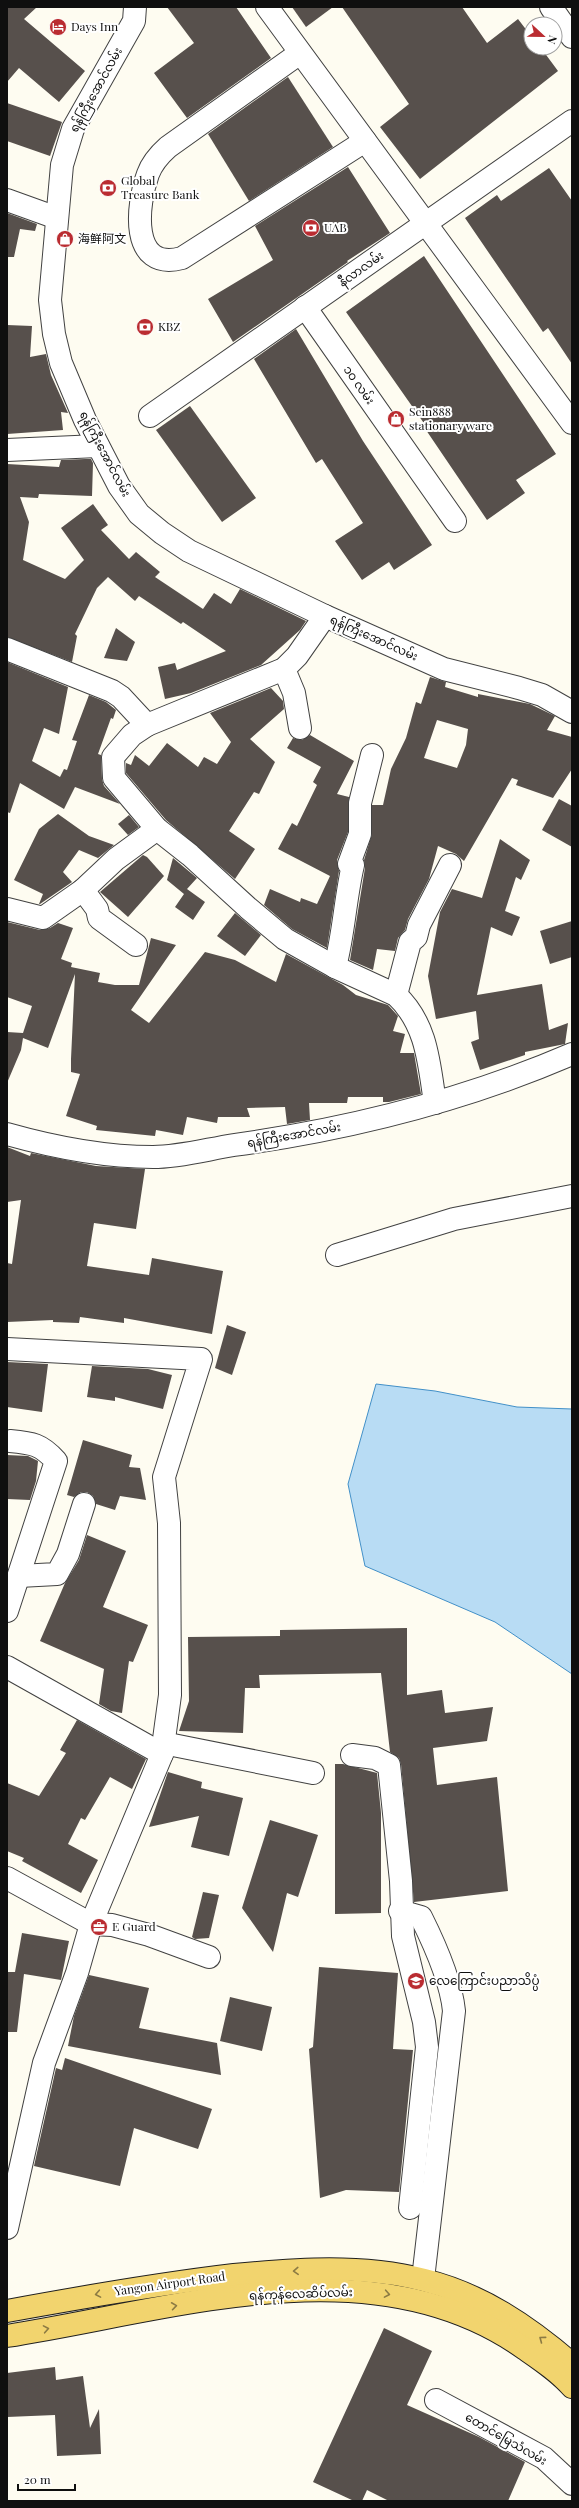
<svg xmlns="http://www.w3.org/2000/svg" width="579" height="2508" font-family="'Playfair Display','Noto Sans SC','Noto Sans Myanmar',serif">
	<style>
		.water { fill: #b8dcf4; stroke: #4290c8 }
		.building { fill: #57504c; fill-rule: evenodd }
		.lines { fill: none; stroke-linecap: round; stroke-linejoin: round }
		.minor-casing { stroke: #424242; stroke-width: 24 }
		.major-casing { stroke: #202020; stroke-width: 24 }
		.minor { stroke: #fff; stroke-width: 22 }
		.major { stroke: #f2d46e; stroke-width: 22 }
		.oneway { stroke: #8c7b43 }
		.labels { text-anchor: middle; stroke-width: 4; stroke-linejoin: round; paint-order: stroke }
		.poi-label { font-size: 12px; fill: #0f0f0f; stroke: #fff; text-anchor: start }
		.street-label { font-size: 12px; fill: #0f0f0f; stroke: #fff }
	</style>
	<rect width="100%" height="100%" fill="#fefcf1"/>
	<path class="water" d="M376 1384 435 1391 517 1407 572 1409V1674L495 1622 365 1566 348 1484Z"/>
	<g class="building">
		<path d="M7 7H37L24 19 85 71 59 102 19 68 7 82Z"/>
		<path d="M167 7H236L271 58 187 118 154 73 194 43Z"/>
		<path d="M292 7H333L306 27Z"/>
		<path d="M342 7H462L487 43 518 19 531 36V48H541L558 71 420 179 380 127 409 104Z"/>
		<path d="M288 77 333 147 249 201 208 134Z"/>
		<path d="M7 103 62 122 50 156 7 141Z"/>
		<path d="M348 167 390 233 347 261 348 262 233 342 208 299 273 260 255 226Z"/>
		<path d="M549 168 572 201V364L548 328 543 332 465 218 497 195 501 201Z"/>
		<path d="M7 213 37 224 35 231 20 229 14 257H7Z"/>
		<path d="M424 256 556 454 516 480 525 493 487 520 426 430 428 429 346 312Z"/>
		<path d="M7 325 32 326 30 357 46 354 51 375 68 413 61 412 63 430 7 434Z"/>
		<path d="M296 329 363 441 432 545 394 570 389 562 362 580 335 541 363 523 322 459 316 463 254 359Z"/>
		<path d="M190 406 256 498 222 522 156 430Z"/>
		<path d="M85 459H91L93 463 92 496 39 494 38 498 20 497 29 522 23 560 65 579 84 560 61 528 93 504 108 525 101 530 129 559 136 552 160 572 155 577 203 609 214 593 231 604 240 589 306 621 300 630 261 665 191 693 165 699 158 667 175 663 177 670 226 651 183 622 181 624 139 596 135 601 108 577 97 588 75 634 77 636 72 662 7 637V464L59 467 61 460Z"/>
		<path d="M116 628 135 642 127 661 104 658Z"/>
		<path d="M7 662 68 687 59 734 44 728 32 761 60 777 64 769 67 770 77 741 72 740 89 695 106 702 116 710 113 719 111 718 98 754 101 755 102 779 104 786 120 804 75 787 64 809 20 783 10 813 7 812Z"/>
		<path d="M430 677 446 682 445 687 478 697V694L530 704 555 716 547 730 572 737V769L553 798 516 785 518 780 512 778 464 861 456 854 438 846 429 879 408 919 405 930 398 938 395 951 377 949 373 970 350 960 365 868 364 860 372 834V805H383L391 769 406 738 416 702 421 704ZM437 720 468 729 466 745 457 768 424 758Z"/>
		<path d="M271 688 283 701 284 709 250 739 275 762 259 794 254 792 229 831 255 849 235 879 166 820 126 773V763L131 765 135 755 149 766 167 743 198 767 204 757 217 764 231 742 210 713Z"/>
		<path d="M310 735 354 761 337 794 349 797 348 832 337 860 339 871 327 948 292 929 264 905 270 889 300 902 301 898 317 904 330 876 278 849 292 823 297 826 317 785 313 782 321 767 287 748 293 738 302 740Z"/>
		<path d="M559 799 572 806V847L542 830Z"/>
		<path d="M58 814 89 836 114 845 98 858 79 850 63 872 72 882 40 904H39L43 894 14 880 39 829Z"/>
		<path d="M129 815 139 827 128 835 118 824Z"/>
		<path d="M500 839 530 860 521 880 516 877 505 911 520 917 512 936 491 927 477 995 542 984 549 1030 568 1023 565 1044 525 1052V1055L480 1070 471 1042 479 1039 476 1011 436 1019 428 976 440 912 452 889 482 898Z"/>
		<path d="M143 855 147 857 164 876 128 917 100 892Z"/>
		<path d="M173 858 197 878 187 889 205 902 193 920 175 907 184 894 167 880Z"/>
		<path d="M235 913 261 935 245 956 217 936Z"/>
		<path d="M572 921V957L550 964 540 931Z"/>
		<path d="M7 922 40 930 50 928 58 923 73 928 61 959 72 963 71 967 100 973 98 982 115 985H139L151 938 176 945 131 1010 149 1023 205 952 235 960 276 982 286 954 343 985 356 995 388 1005 398 1016 393 1031 405 1034 400 1053H414L421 1094 389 1102H383V1097H348L347 1103H309L310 1120 287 1124 285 1107 247 1108 250 1117H218L217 1123 187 1117 183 1135 156 1130 155 1136 96 1130 97 1126 66 1116 80 1074 71 1072V1059L75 974 48 1048 23 1038 21 1050 7 1083V1032L23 1033 32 1006 7 997Z"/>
		<path d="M7 1147 30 1156 31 1153 96 1166 145 1169 136 1229 94 1223 87 1266 149 1275 152 1258 223 1271 212 1334 124 1318V1323L80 1317 79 1323 53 1322V1320L7 1322V1263L12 1264 21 1200 7 1202Z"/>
		<path d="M227 1325 246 1332 232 1375 215 1368Z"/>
		<path d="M7 1362 48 1364 42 1412 7 1407Z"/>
		<path d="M92 1366 148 1369 172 1375 163 1409 115 1397V1401L87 1397Z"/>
		<path d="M83 1440 132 1455 129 1467 140 1468 146 1500 120 1496 115 1510 96 1504 93 1496 87 1492H81L74 1497 67 1495Z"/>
		<path d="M7 1455 28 1456 38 1461 36 1481 30 1500 7 1499Z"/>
		<path d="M87 1535 126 1551 103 1607 148 1625 133 1662 129 1661 122 1713 111 1711 99 1704 104 1669 40 1641 65 1583 79 1560Z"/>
		<path d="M407 1628V1695L442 1690 445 1713 493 1707 487 1741 433 1748 437 1785 497 1777 508 1891 414 1902 401 1764 399 1758 390 1752 381 1673 259 1675 260 1688H245L243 1733 179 1731 189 1701 188 1637 280 1636V1630Z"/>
		<path d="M77 1720 146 1759 132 1789 110 1777 85 1820 81 1818 68 1844 98 1860 81 1893 22 1861 24 1858 7 1851V1783L39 1796 66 1753 60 1750Z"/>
		<path d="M335 1764H343L377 1773 381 1813V1913L335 1914Z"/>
		<path d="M168 1772 202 1782 201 1788 243 1798 229 1856 191 1847 199 1816 149 1827Z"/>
		<path d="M270 1820 318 1835 298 1897 287 1893 273 1952 242 1908Z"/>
		<path d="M203 1892 219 1895 209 1938 195 1939 192 1937Z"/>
		<path d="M22 1933 69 1941 61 1980 24 1974 17 2032H7V1972H15Z"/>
		<path d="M319 1967 398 1973 393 2049 413 2050 399 2192 346 2190 320 2198 309 2049 313 2047Z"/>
		<path d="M89 1975 149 1988 139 2028 217 2043 221 2075 68 2046 74 2016Z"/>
		<path d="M230 1997 272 2007 262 2051 220 2041Z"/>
		<path d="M65 2058 212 2109 198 2149 134 2128 120 2186 34 2166 56 2068 62 2070Z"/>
		<path d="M384 2328 432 2351 407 2405 479 2437 525 2462 508 2501H389L367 2490 362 2501H354L313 2482Z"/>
		<path d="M55 2367 56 2380 83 2376 90 2428 99 2409 101 2454 57 2456 55 2415 7 2417V2373Z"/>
	</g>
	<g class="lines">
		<g class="minor-casing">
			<g id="minor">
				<path d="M135 7 134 21 73 129 62 165 50 300 54 334 61 363 85 420 119 486 139 514 162 533 189 551 325 616 444 669 519 688 542 695 572 712"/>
				<path d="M267 7 572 423"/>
				<path d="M551 7 572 37"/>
				<path d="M300 53 168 147C159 155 152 163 148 174 137 204 129 272 182 258L365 141"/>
				<path d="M7 200 57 218"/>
				<path d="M305 307 455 521"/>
				<path d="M150 416 572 121"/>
				<path d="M7 450 98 446"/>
				<path d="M7 649 112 691 121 697 147 725 284 669 297 656 325 616"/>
				<path d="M284 669 294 693 300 728"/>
				<path d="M147 725 132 735 113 757 114 778 157 829 190 855 248 908 285 939 335 967 396 995C427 1024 429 1063 435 1103"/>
				<path d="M83 890 97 909 99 918 136 945"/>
				<path d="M7 909 43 918 83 890 116 859 157 829"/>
				<path d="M335 967C344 933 345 899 353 865L349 864 360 834V803L372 755"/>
				<path d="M396 995 410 942 416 937 419 925 450 865"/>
				<path d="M7 1134C53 1147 105 1157 153 1157 180 1157 208 1149 234 1145 350 1129 465 1100 572 1054"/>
				<path d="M337 1255 454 1219 572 1196"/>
				<path d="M7 1349 201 1359 164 1477 169 1523 170 1695 162 1754 91 1924 77 1973 44 2063 7 2228"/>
				<path d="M19 1576 57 1574 68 1554 84 1504"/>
				<path d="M7 1611 56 1461C41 1444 32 1443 10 1441"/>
				<path d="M7 1667 162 1754"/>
				<path d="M163 1743 313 1773"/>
				<path d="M352 1755 375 1758 389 1765 401 1881 403 1936 424 2022 427 2047 410 2208"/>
				<path d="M7 1878 91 1924 112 1925 149 1935 209 1957"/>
				<path d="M400 1911 421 1917C435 1945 451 1980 454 2011L423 2279"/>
				<path d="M436 2400 544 2458 572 2484"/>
			</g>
		</g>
		<g class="major-casing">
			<g id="major">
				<path d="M7 2311C83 2297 158 2284 234 2275 297 2269 362 2264 424 2280 481 2294 528 2326 572 2364"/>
				<path d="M7 2336C174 2310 374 2241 525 2349 541 2360 559 2372 572 2387"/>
			</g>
		</g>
		<use href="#minor" class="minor"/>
		<use href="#major" class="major"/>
	</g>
	<defs><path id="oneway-chevron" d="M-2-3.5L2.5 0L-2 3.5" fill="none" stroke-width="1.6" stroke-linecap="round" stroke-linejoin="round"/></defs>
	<g class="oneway">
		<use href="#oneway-chevron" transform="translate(296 2271) rotate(177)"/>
		<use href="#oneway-chevron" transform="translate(98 2294) rotate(170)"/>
		<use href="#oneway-chevron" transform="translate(387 2294) rotate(10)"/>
		<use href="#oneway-chevron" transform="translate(174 2306) rotate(-8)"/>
		<use href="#oneway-chevron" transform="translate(46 2329) rotate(-10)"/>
		<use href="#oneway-chevron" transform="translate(542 2339) rotate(-143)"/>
	</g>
	<defs>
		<g id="hotel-disc" transform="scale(0.9)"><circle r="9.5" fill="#ba2c31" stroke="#fff"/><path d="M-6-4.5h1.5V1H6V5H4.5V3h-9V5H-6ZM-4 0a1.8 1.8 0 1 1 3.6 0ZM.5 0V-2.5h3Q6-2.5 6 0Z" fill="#fff"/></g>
		<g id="bank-disc" transform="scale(0.9)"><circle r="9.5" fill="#ba2c31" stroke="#fff"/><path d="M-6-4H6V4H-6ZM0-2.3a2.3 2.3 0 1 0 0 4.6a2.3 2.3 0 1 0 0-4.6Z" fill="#fff"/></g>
		<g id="shop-disc" transform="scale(0.9)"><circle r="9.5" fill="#ba2c31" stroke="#fff"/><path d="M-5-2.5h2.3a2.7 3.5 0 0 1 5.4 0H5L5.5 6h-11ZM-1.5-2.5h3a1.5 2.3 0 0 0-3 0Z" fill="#fff"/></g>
		<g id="office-disc" transform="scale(0.9)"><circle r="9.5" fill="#ba2c31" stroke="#fff"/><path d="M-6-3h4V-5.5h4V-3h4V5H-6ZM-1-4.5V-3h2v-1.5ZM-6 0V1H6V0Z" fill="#fff"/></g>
		<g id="university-disc" transform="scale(0.9)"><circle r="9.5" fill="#ba2c31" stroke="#fff"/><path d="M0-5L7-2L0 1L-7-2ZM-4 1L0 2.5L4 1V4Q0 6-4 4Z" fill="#fff"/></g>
	</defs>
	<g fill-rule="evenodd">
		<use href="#hotel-disc" x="58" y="27"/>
		<use href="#bank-disc" x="108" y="188"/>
		<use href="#bank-disc" x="311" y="228"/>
		<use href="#shop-disc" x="65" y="239"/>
		<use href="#bank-disc" x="145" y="327"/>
		<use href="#shop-disc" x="396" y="419"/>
		<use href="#office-disc" x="99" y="1927"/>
		<use href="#university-disc" x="416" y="1981"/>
	</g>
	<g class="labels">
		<g class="poi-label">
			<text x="71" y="31">Days Inn</text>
			<text x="121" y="185">Global<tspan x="121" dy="14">Treasure Bank</tspan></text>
			<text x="324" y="232">UAB</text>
			<text x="78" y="243">海鲜阿文</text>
			<text x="158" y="331">KBZ</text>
			<text x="409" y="416">Sein888<tspan x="409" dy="14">stationary ware</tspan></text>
			<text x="112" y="1931">E Guard</text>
			<text x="429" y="1985">လေကြောင်းပညာသိပ္ပံ</text>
		</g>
		<g class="street-label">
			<text transform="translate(96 90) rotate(-61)" y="4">ရန်ကြီးအောင်လမ်း</text>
			<text transform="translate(361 269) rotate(-35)" y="4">နီလာလမ်း</text>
			<text transform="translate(359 385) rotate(55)" y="4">၁၀ လမ်း</text>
			<text transform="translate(105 454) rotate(62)" y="4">ရန်ကြီးအောင်လမ်း</text>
			<text transform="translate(374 638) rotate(24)" y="4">ရန်ကြီးအောင်လမ်း</text>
			<text transform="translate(294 1135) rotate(-10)" y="4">ရန်ကြီးအောင်လမ်း</text>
			<text transform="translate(170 2284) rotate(-8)" y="4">Yangon Airport Road</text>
			<text transform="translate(301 2294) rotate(-2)" y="4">ရန်ကုန်လေဆိပ်လမ်း</text>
			<text transform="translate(506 2439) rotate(30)" y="4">တောင်မြေသံလမ်း</text>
		</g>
	</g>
	<rect width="579" height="2508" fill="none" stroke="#0f0f0f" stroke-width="16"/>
	<g transform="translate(543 36) rotate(112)"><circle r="19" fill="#ffffff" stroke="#9f9f9f"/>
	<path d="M0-3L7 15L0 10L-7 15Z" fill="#ba2c31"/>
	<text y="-6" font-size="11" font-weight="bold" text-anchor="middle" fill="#0f0f0f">N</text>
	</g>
	<path d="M18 2484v6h57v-6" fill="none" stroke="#0f0f0f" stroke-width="2"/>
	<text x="24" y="2484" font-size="12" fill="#0f0f0f" stroke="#ffffff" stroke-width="3" paint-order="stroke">20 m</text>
</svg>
